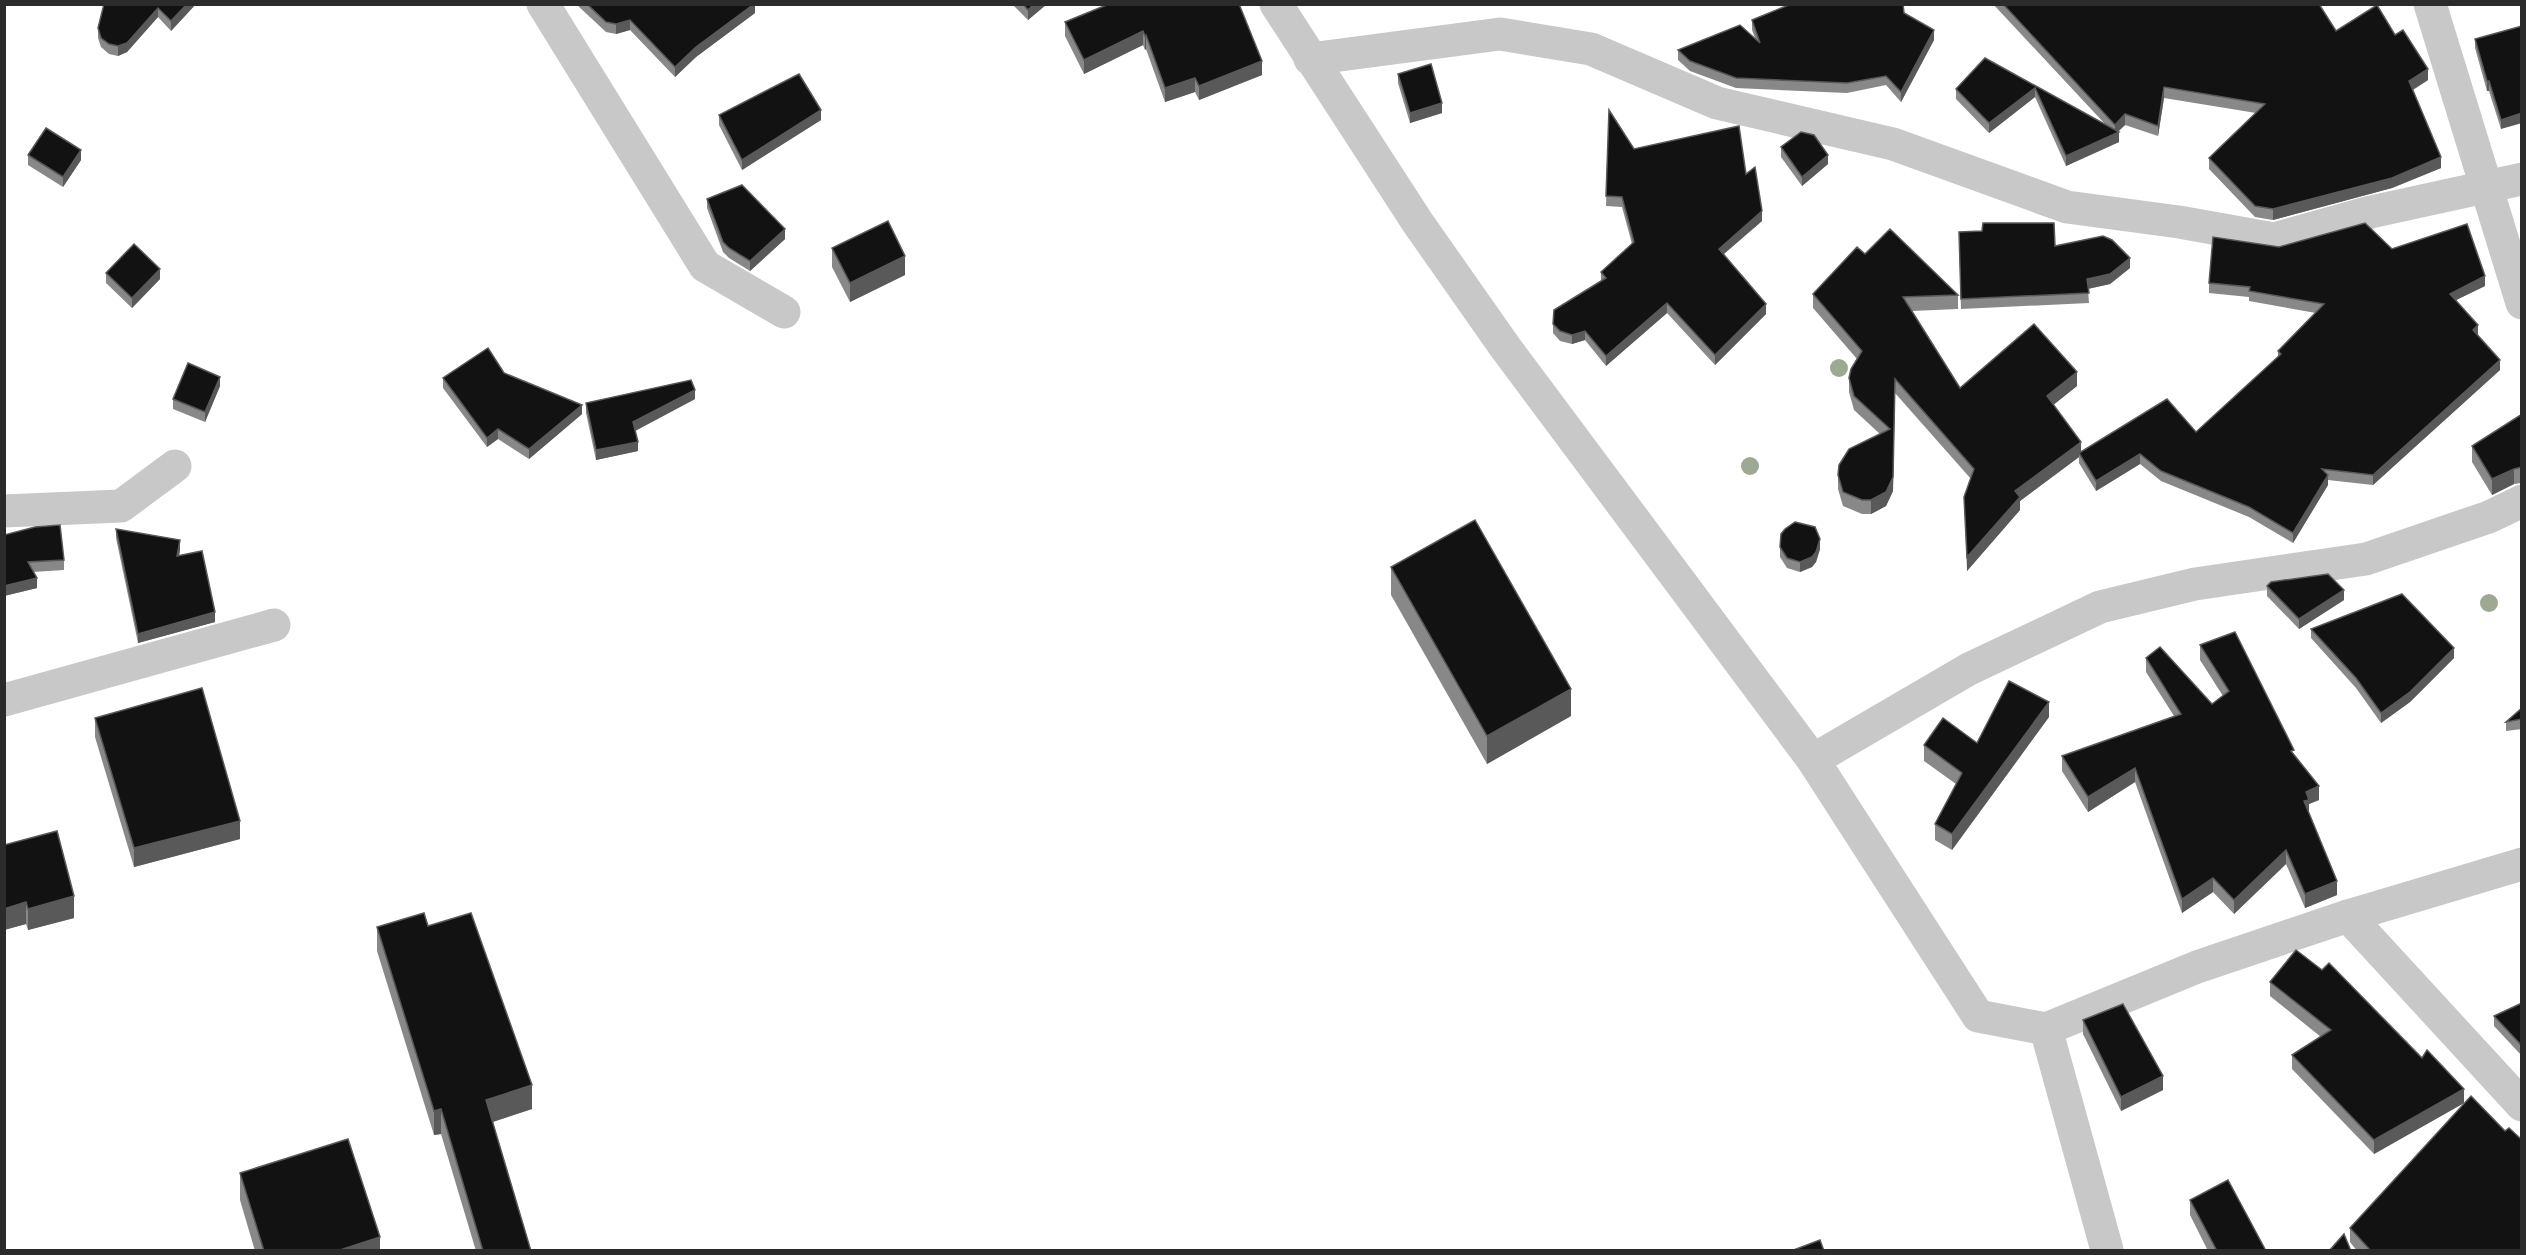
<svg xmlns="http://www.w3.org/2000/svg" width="2526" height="1255" font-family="'Alegreya Sans',sans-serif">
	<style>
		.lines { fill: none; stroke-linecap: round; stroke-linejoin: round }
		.minor { stroke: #c8c8c8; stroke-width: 33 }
		.tree { fill: #9ea994 }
		.wall { fill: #888 }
		.shaded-wall { fill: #595959 }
		.building { fill: #121212; stroke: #595959; stroke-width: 1.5 }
	</style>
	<rect width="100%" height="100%" fill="#fff"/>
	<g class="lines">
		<g class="minor">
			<path d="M543 4 705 266 784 312"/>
			<path d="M1276 4 1418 223 1505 347 1813 760 1978 1016 2046 1029 2197 967 2348 916 2522 864"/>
			<path d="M2430 4 2522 303"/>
			<path d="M1310 59 1500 34 1591 49 1717 103 1893 144 2067 207 2179 222 2274 239 2371 212 2522 179"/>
			<path d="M4 511 121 506 175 466"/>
			<path d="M4 700 274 625"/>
			<path d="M1813 760 1969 669 2100 607 2195 584 2366 559 2489 517 2522 501"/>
			<path d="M2348 916 2522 1105"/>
			<path d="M2046 1029 2107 1250"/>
		</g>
	</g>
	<g class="tree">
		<circle cx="1839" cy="368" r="9"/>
		<circle cx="1750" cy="466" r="9"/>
		<circle cx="2489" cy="603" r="9"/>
	</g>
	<g class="wall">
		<path d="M103 4H196L171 31 158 17 127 52 118 56 109 54 101 47 98 38V28L104 6Z"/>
		<path d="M576 4H755V13L696 57 675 77 630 30 616 34 606 32Z"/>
		<path d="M1012 4H1047L1028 20Z"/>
		<path d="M1109 4 1262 75 1199 100 1195 92 1165 102 1146 49 1145 50 1143 45 1084 74 1065 36V22Z"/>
		<path d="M1993 4H2319L2336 31 2395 35 2428 80 2413 90 2441 168 2392 188 2273 220 2255 217 2209 169V158L2256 113 2164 98 2158 136 2125 125 2118 132 2119 142 2066 166 2035 97 1989 133 1956 99V89L1985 58 2105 124Z"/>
		<path d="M1904 13 1934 40 1901 102 1886 85 1847 93 1736 88 1690 71 1678 60V50L1755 38 1752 30V20Z"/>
		<path d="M2522 26 2501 129 2489 91H2487L2475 48V39Z"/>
		<path d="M1398 74 1442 113 1410 123 1398 83Z"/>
		<path d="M1609 110 1634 149 1746 174 1762 221 1724 254 1766 314 1715 365 1667 313 1606 366 1585 340 1572 344 1560 341 1553 333V324L1601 281V272L1632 244 1622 207 1606 206Z"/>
		<path d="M719 115 821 120 742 170 719 125Z"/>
		<path d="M1781 147 1828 164 1802 186 1781 157Z"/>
		<path d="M28 155 81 160 63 187 28 165Z"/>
		<path d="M707 199 785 239 750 271 729 258 723 252 707 208Z"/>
		<path d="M1959 242 2055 246 2130 268 2110 284 2088 289 2089 303 1961 309Z"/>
		<path d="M2279 247 2392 249 2485 286 2456 300 2500 370 2373 485 2328 480V485L2293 543 2249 517 2161 481 2140 464 2096 491 2079 463V457L2020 501V510L1967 571 1964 497 1971 479 1895 393 1893 491 1886 506 1871 514H1862L1843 506 1838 489V475L1880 434 1854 410 1849 392V378L1857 359 1813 308V294L1865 254 1958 295V309L1912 311 1960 388 2077 386 2053 405 2081 452 2196 432 2278 357V351L2316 313 2249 301V297L2209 293V283Z"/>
		<path d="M832 248 905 275 850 302 832 267Z"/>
		<path d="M106 273 160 279 132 308 106 283Z"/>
		<path d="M504 373 582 414 529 459 498 439 487 447 443 388V378Z"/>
		<path d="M220 386 205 422 173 409V399Z"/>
		<path d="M695 399 635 431 638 451 596 460 586 413V403Z"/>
		<path d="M2522 414V483L2514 484 2492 495 2472 462V446Z"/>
		<path d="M116 529 180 550 179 556 215 622 138 643 116 538Z"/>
		<path d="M4 535 64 560V570L33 572 37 588 4 596Z"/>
		<path d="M1780 547 1820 549 1816 562 1812 567 1800 572 1787 568 1780 557Z"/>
		<path d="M1391 567 1571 716 1487 764 1391 595Z"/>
		<path d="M2267 586 2344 600 2299 629 2267 596Z"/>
		<path d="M2311 629 2454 658 2410 702 2381 723 2356 688 2311 638Z"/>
		<path d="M2200 645 2294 756 2319 800 2309 804V812L2337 895 2305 908 2286 864 2234 914 2213 892 2182 913 2135 782 2088 812 2062 771V756L2174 716 2146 672V658L2212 704 2223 696 2200 660Z"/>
		<path d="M2522 708V729L2506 731V722Z"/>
		<path d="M2049 717 1952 850 1935 840V824L1956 784 1924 761V745L1977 743Z"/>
		<path d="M95 718 240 839 134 867 95 737Z"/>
		<path d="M4 845 74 918 28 930 26 924 4 930Z"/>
		<path d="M428 926 532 1109 493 1122 531 1251H476L441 1134 434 1135 377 951V927Z"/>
		<path d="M2270 982 2464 1103 2374 1154 2292 1069V1055L2321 1037 2270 996Z"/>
		<path d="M2522 1003V1056L2494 1026V1016Z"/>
		<path d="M2083 1020 2163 1090 2121 1111 2083 1034Z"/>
		<path d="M2505 1131 2522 1251H2357L2350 1242V1228Z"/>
		<path d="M240 1173 380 1251H255L240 1200Z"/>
		<path d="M2190 1200 2266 1251H2208L2190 1215Z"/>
	</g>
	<g class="shaded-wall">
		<path d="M187 4H196L171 31V21Z"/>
		<path d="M754 4H755V13L696 57 675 77V67L696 47Z"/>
		<path d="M1034 4H1047L1028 20V10Z"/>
		<path d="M158 8V17L127 52 118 56V46Z"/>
		<path d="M630 20V30L616 34V24Z"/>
		<path d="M1934 30V40L1901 102V92Z"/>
		<path d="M1143 31V45L1084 74V60Z"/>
		<path d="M1146 35V49L1145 50V36Z"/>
		<path d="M1262 61V75L1199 100V86Z"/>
		<path d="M2428 69V80L2409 92V81Z"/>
		<path d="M1195 78V92L1165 102V88Z"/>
		<rect x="2487" y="81" width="2" height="10"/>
		<path d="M2164 87V98L2158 136V126Z"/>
		<path d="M2035 88V97L1989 133V123Z"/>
		<path d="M1442 103V113L1410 123V113Z"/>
		<path d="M821 110V120L742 170V160Z"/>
		<path d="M2522 113V123L2501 129V120Z"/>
		<path d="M2125 114V125L2116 133 2119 132V142L2066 166V156L2115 134V125Z"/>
		<path d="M81 150V160L63 187V177Z"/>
		<path d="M1828 155V164L1802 186V177Z"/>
		<path d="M2441 157V168L2392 188 2273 220V209Z"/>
		<path d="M1762 211V221L1719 258V249Z"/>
		<path d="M785 229V239L750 271V261Z"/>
		<path d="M905 256V275L850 302V283Z"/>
		<path d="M2130 258V268L2110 284 2087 289V279Z"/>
		<path d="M160 269V279L132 308V298Z"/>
		<path d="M2485 276V286L2450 303V294Z"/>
		<path d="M1667 303V313L1606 366V356Z"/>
		<path d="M1766 304V314L1715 365V355Z"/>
		<path d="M2478 325V335L2473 340V330Z"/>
		<path d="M1585 331V340L1572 344V335Z"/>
		<path d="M2500 360V370L2373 485V475Z"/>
		<path d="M2077 372V386L2047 410V396Z"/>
		<path d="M220 377V386L205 422V412Z"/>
		<path d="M1895 379 1893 491 1886 506 1871 514V500L1886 492Z"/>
		<path d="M695 390V399L633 432V422Z"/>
		<path d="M582 405V414L529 459V449Z"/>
		<path d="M498 429V439L487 447V438Z"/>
		<path d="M638 442V451L596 460V450Z"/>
		<path d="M2081 442V456L2079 453V457L2020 501V510L1967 571V557L2015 491Z"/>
		<path d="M2140 454V464L2096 491V481Z"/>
		<path d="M2514 469V484L2492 495V479Z"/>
		<path d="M2328 475V485L2293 543V533Z"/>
		<path d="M1820 539V549L1816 562 1812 567 1800 572V562Z"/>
		<path d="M180 540V550L177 566V556Z"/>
		<path d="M37 578V588L4 596V586Z"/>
		<path d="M2344 590V600L2299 629V619Z"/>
		<path d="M215 612V622L138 643V634Z"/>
		<path d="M2454 648V658L2410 702 2381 723V713Z"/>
		<path d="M1571 689V716L1487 764V736Z"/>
		<path d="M2049 702V717L1952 850V834Z"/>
		<path d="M2135 768V782L2088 812V797Z"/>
		<path d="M2319 786V800L2309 804V814L2304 801 2306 792Z"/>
		<path d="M240 821V839L134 867V848Z"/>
		<path d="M2286 850V864L2234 914V900Z"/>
		<path d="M2213 878V892L2182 913V899Z"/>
		<path d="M2337 881V895L2305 908V894Z"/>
		<path d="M74 896V918L28 930V909Z"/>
		<path d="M26 902V924L4 930V909Z"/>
		<path d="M2163 1076V1090L2121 1111V1097Z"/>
		<path d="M532 1085V1109L486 1124V1100Z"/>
		<path d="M2464 1089V1103L2374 1154V1140Z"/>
		<path d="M441 1109V1134L434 1135V1111Z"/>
		<path d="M380 1237V1251H337Z"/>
	</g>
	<g class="building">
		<path d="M104 4H187L171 21 158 8 127 43 118 46 109 44 101 38 98 28Z"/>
		<path d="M587 4H754L696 47 675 67 630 20 616 24 606 22Z"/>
		<path d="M1023 4H1034L1028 10Z"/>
		<path d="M1109 4H1239L1262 61 1199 86 1195 78 1165 88 1146 35 1145 36 1143 31 1084 60 1065 22Z"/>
		<path d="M1791 4H1903L1904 13 1934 30 1901 92 1886 76 1847 83 1736 78 1690 61 1678 50 1740 25 1760 43 1752 20Z"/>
		<path d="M2003 4H2319L2336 31 2377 5 2395 35 2403 30 2428 69 2409 81 2441 157 2392 178 2273 209 2255 206 2209 158 2265 104 2164 87 2158 126 2125 114 2115 125Z"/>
		<path d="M2522 26V113L2501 120 2489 81H2487L2475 39Z"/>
		<path d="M1985 58 2119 132 2066 156 2035 88 1989 123 1956 89Z"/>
		<path d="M1431 64 1442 103 1410 113 1398 74Z"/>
		<path d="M799 74 821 110 742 160 719 115Z"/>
		<path d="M1609 110 1634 149 1739 126 1746 174 1755 167 1762 211 1719 249 1766 304 1715 355 1667 303 1606 356 1585 331 1572 335 1560 331 1553 324 1554 310 1606 278 1601 272 1634 242 1622 197 1606 196Z"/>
		<path d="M46 128 81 150 63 177 28 155Z"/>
		<path d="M1801 132 1814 135 1828 155 1802 177 1781 147Z"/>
		<path d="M742 185 785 229 750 261 729 248 723 242 707 199Z"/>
		<path d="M888 221 905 256 850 283 832 248Z"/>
		<path d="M1983 223H2054L2055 246 2103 236 2112 240 2130 258 2110 274 2087 279 2089 293 1961 299 1959 232 1982 231Z"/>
		<path d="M2365 223 2392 249 2467 224 2485 276 2450 294 2478 325 2473 330 2500 360 2373 475 2322 469 2328 475 2293 533 2249 507 2161 471 2140 454 2096 481 2079 453 2167 399 2196 432 2281 354 2278 351 2324 304 2249 291 2250 287 2209 283 2213 237 2279 247Z"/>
		<path d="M1890 229 1958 295 1903 297 1960 388 2034 324 2077 372 2047 396 2081 442 2015 491 2020 497 1967 557 1964 497 1974 469 1895 379 1893 477 1886 492 1871 500H1862L1843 492 1838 475 1839 465 1849 449 1890 429 1854 396 1849 378 1851 369 1862 351 1813 294 1857 247 1865 254Z"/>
		<path d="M134 244 160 269 132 298 106 273Z"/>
		<path d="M488 348 504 373 582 405 529 449 498 429 487 438 443 378Z"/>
		<path d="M188 363 220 377 205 412 173 399Z"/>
		<path d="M691 380 695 390 633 422 638 442 596 450 586 403Z"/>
		<path d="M2522 414V467L2514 469 2492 479 2472 446Z"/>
		<path d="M1475 520 1571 689 1487 736 1391 567Z"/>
		<path d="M1795 522 1815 527 1820 539 1816 552 1812 557 1800 562 1787 558 1780 547 1781 534 1785 529Z"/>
		<path d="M60 525 64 560 28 562 37 578 4 586V535L35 527Z"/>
		<path d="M116 529 180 540 177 556 202 551 215 612 138 634Z"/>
		<path d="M2328 574 2344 590 2299 619 2267 586 2271 582Z"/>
		<path d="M2402 594 2454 648 2410 692 2381 713 2356 678 2311 629Z"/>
		<path d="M2235 632 2294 750 2291 751 2319 786 2306 792 2309 800 2304 801 2337 881 2305 894 2286 850 2234 900 2213 878 2182 899 2135 768 2088 797 2062 756 2181 714 2146 658 2160 647 2212 704 2229 691 2200 645Z"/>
		<path d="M2009 681 2049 702 1952 834 1935 824 1962 773 1924 745 1943 718 1977 743Z"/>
		<path d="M202 688 240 821 134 848 95 718Z"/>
		<path d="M2522 708V719L2506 722Z"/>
		<path d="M57 831 74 896 28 909 26 902 4 909V845Z"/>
		<path d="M424 913 428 926 471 913 532 1085 486 1100 531 1251H483L441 1109 434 1111 377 927Z"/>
		<path d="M2296 950 2322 970 2329 963 2422 1058 2427 1050 2464 1089 2374 1140 2292 1055 2331 1030 2270 982Z"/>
		<path d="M2522 1003V1046L2494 1016Z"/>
		<path d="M2123 1004 2163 1076 2121 1097 2083 1020Z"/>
		<path d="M2471 1096 2505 1131 2509 1128 2522 1140V1251H2371L2350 1228Z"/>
		<path d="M348 1139 380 1237 337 1251H264L240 1173Z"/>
		<path d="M2228 1180 2266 1251H2217L2190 1200Z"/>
		<path d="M2344 1234 2351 1251H2329Z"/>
		<path d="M1820 1240 1824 1251H1791Z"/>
	</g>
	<rect width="2526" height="1255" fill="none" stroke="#2b2b2b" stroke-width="12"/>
</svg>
